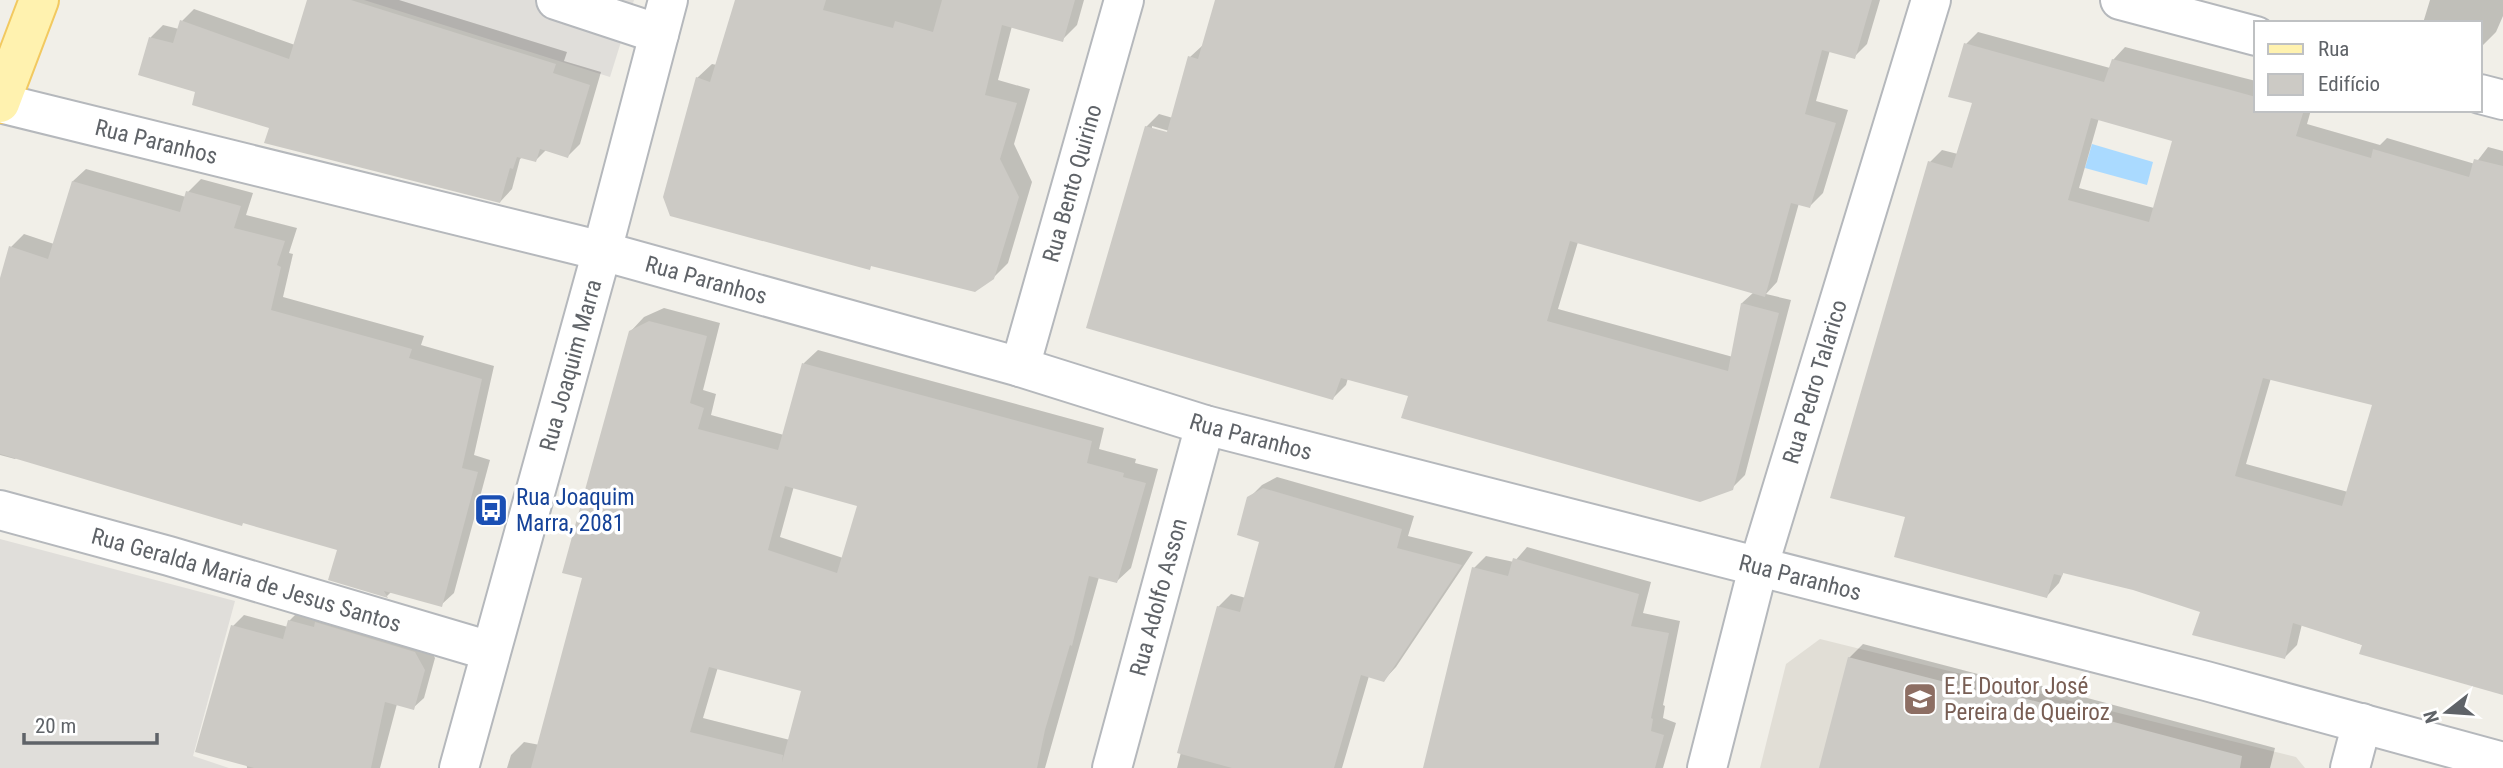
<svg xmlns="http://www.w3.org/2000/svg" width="2503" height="768" font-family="'Roboto Condensed',sans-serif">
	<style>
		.industrial { fill: #e0deda }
		.education { fill: #e1ded6 }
		.water { fill: #aadaff }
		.shadow { fill: #0003; fill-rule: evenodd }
		.building { fill: #cccac5; fill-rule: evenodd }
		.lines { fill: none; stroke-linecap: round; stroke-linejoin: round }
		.minor-casing { stroke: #b5b8bc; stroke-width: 42 }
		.major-casing { stroke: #f2c960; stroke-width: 42 }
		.minor { stroke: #fff; stroke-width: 38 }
		.major { stroke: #fff2af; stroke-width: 38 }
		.labels { text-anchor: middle; stroke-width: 7; stroke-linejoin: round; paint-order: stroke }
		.street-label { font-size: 23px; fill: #5f6368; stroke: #fff }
		.transit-label { font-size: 23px; fill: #164399; stroke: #fff; text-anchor: start }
		.education-label { font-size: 23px; fill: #785e54; stroke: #fff; text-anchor: start }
	</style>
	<rect width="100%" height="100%" fill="#f1efe8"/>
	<g class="industrial">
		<path d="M364 0H634L610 77Z"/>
		<path d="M0 539 235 601 193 756 229 768H0Z"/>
	</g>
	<path class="education" d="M1820 639 2296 757 2305 768H1760L1786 664Z"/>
	<path class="water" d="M2092 144 2153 162 2147 185 2085 168Z"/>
	<g class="shadow">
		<path d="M308 0H399L567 52 564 61 601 72 580 144 568 156 546 150 536 160 523 157 520 159 512 189 500 202 198 91 140 74 151 37 163 25 179 29 182 21 194 9 295 45Z"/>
		<path d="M737 0H1084L1077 25 1062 40 1012 26 998 80 1030 89 1014 144 1032 182 1008 263 993 278 872 264 697 78 712 64 717 65Z"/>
		<path d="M1217 0H1880L1867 44 1854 57 1830 50 1816 101 1848 110 1823 193 1810 206 1799 203 1777 282 1766 294 1791 300 1745 475 1732 488 1348 378 1346 385 1333 398 1146 127 1159 114 1173 118 1190 57 1203 45ZM1152 126 1176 133 1175 136 1152 130ZM1578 242 1754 292 1742 303 1733 357 1558 309Z"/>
		<path d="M2430 0H2503V16L2496 32 2482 46 2480 23H2423Z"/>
		<path d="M1978 32 2110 68 2113 60 2125 47 2240 77 2256 81V110H2311L2307 124 2380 145 2387 138 2475 164 2488 147 2503 151V694L2302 624 2297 645 2285 657 2202 611 2133 588 2064 571 2059 583 2047 596 1907 516 1930 162 1942 150 1958 154 1974 102 1966 44ZM2099 118 2174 140 2154 208 2079 188ZM2271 378 2374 404 2348 492 2246 464Z"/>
		<path d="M86 169 186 197 188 192 201 179 253 193 246 215 297 228 289 253 293 254 283 297 424 336 421 345 494 366 474 455 490 460 454 593 441 605 392 591 387 596 330 579 339 549 17 457 15 459 0 455V284L11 247 24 234 54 244 73 181Z"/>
		<path d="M664 308 720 323 703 390 716 394 711 415 784 435 804 363 818 350 1104 428 1099 449 1136 459 1135 463 1158 469 1131 568 1117 581 1099 577 1045 768H507L511 755 524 742 540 745 584 577 630 332 644 317ZM794 486 859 505 843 558 780 537ZM718 667 803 690 790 740 703 718Z"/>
		<path d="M1277 477 1414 516 1408 536 1473 552 1396 667 1384 680 1369 676 1342 768H1177L1218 607 1231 594 1246 598 1262 541 1249 498 1262 485Z"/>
		<path d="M1527 547 1651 582 1643 613 1680 621 1663 705 1665 706 1663 718 1676 723 1663 768H1425L1474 568 1486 556 1514 562Z"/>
		<path d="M300 610 426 641 435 658 424 698 413 708 397 704 380 768H247L233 626 244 615 288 627 289 621Z"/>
		<path d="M1863 644 2020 685 2024 681 2275 748 2270 768H1821L1849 658Z"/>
	</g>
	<g class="building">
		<path d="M307 0H351L556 64 553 73 590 85 568 158 540 149 536 162 517 157 513 169 510 168 500 203 264 143 269 128 192 105 195 92 138 75 149 37 173 43 180 20 289 59Z"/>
		<path d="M735 0H826L823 10 893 28 895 21 933 32 942 0H1075L1063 42 1002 25 985 95 1017 103 1000 159 1019 197 994 279 975 292 871 266 870 270 670 216 663 197 696 77 710 82Z"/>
		<path d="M1215 0H1872L1855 59 1822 50 1805 114 1836 123 1810 208 1791 203 1765 297 1570 241 1547 321 1728 371 1741 303 1779 313 1733 490 1700 502 1401 418 1408 396 1341 378 1333 400 1086 328 1145 126 1167 132 1188 56 1198 59Z"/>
		<path d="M1964 43 2104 82 2112 59 2227 89 2256 97V110H2304L2296 136 2371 158 2373 149 2469 177 2474 159 2503 166V695L2359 654 2362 645 2293 623 2285 659 2192 635 2200 612 2133 590 2063 573 2062 576 2054 574 2047 598 1894 557 1905 517 1830 498 1928 161 1952 168 1972 103 1948 97ZM2091 118 2172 141 2149 222 2068 200ZM2263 378 2372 405 2342 506 2235 476Z"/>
		<path d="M72 181 180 212 186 191 241 206 234 228 285 241 277 265 281 267 271 310 412 349 409 358 482 379 462 468 478 472 442 607 384 591 388 598 328 580 337 550 243 523 242 526 0 454V278L9 246 48 259Z"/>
		<path d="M649 321 707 336 690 403 704 408 698 429 778 450 802 363 1092 441 1087 463 1124 473 1123 477 1146 483 1117 583 1089 576 1072 646 1070 645 1045 730 1037 768H531L582 578 562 573 629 331ZM785 486 857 506 837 573 768 550ZM709 667 801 691 782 762 783 755 690 732Z"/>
		<path d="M1263 488 1402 529 1397 548 1462 565 1384 682 1361 675 1334 768H1232L1177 753 1217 606 1240 612 1259 542 1237 535 1247 497Z"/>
		<path d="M1513 558 1639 594 1631 626 1669 633 1651 718 1653 719 1651 731 1664 735 1655 768H1423L1472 567 1508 576Z"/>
		<path d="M288 620 314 627 315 622 415 652 425 670 414 710 385 702 371 768H254L195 752 231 625 283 639Z"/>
		<path d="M1848 657 2007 698 2008 694 2242 756 2240 768H1819Z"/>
	</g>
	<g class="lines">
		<g class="minor-casing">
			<g id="minor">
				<path d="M556 0 659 34"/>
				<path d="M2120 0 2256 36"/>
				<path d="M2480 94 2503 100"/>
				<path id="s1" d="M0 103 602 251 1020 367 1205 425 2206 681 2503 762"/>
				<path id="s2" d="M1020 367 1124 0"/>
				<path id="s3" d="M0 510 169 556 490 651"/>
				<path id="s4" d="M459 768 602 251 668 0"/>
				<path id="s5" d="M1112 768 1205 425"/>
				<path id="s6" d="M1707 768 1758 568 1931 0"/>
				<path d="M2350 768 2362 723"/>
			</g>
		</g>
		<g class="major-casing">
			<path id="major" d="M0 103 39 0"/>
		</g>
		<use href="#minor" class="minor"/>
		<use href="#major" class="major"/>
	</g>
	<defs>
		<g id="bus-square" transform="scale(1.75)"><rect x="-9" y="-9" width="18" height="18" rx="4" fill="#1a4fb4" stroke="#fff"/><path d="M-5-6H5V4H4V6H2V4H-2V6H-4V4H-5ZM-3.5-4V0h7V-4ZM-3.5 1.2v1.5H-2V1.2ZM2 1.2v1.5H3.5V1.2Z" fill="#fff"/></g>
		<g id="school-square" transform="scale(1.75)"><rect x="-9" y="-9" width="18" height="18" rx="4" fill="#8d6e63" stroke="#fff"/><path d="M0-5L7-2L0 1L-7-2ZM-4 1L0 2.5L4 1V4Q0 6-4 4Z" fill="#fff"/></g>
	</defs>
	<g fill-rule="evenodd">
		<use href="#bus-square" x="491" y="510"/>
		<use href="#school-square" x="1920" y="699"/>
	</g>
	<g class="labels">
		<g class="street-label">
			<text dy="8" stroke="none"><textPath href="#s1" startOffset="161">Rua Paranhos</textPath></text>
			<text dy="8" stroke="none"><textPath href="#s2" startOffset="191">Rua Bento Quirino</textPath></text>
			<text dy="8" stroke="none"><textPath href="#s1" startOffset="728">Rua Paranhos</textPath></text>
			<text dy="8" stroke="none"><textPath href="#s4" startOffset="418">Rua Joaquim Marra</textPath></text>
			<text dy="8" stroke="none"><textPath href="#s6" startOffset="401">Rua Pedro Talarico</textPath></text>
			<text dy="8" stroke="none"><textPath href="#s1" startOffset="1295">Rua Paranhos</textPath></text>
			<text dy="8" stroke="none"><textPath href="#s1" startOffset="1862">Rua Paranhos</textPath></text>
			<text dy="8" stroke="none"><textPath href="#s3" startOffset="256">Rua Geralda Maria de Jesus Santos</textPath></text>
			<text dy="8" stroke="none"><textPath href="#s5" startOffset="177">Rua Adolfo Asson</textPath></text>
		</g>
		<g class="transit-label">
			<text x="516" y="505">Rua Joaquim<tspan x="516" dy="26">Marra, 2081</tspan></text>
		</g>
		<g class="education-label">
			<text x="1944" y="694">E.E Doutor José<tspan x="1944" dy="26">Pereira de Queiroz</tspan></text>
		</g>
	</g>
	<rect x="2254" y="21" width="228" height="91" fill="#ffffff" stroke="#bfc1c3" stroke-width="2"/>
	<rect x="2268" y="44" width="35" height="10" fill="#fff2af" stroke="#bfc1c3" stroke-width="2"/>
	<text x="2318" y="56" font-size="21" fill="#5f6368">Rua</text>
	<rect x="2268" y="74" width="35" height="21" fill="#cccac5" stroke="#bfc1c3" stroke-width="2"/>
	<text x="2318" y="91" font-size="21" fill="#5f6368">Edifício</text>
	<g transform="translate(2447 712) rotate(253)" stroke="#ffffff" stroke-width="5" paint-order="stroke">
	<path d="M0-5L12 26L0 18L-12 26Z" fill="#5f6368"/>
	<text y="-10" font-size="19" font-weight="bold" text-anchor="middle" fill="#5f6368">N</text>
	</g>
	<path d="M24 733v10h133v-10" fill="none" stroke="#5f6368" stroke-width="3.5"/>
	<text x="35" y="733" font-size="21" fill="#5f6368" stroke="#ffffff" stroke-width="5" paint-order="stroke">20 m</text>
</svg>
